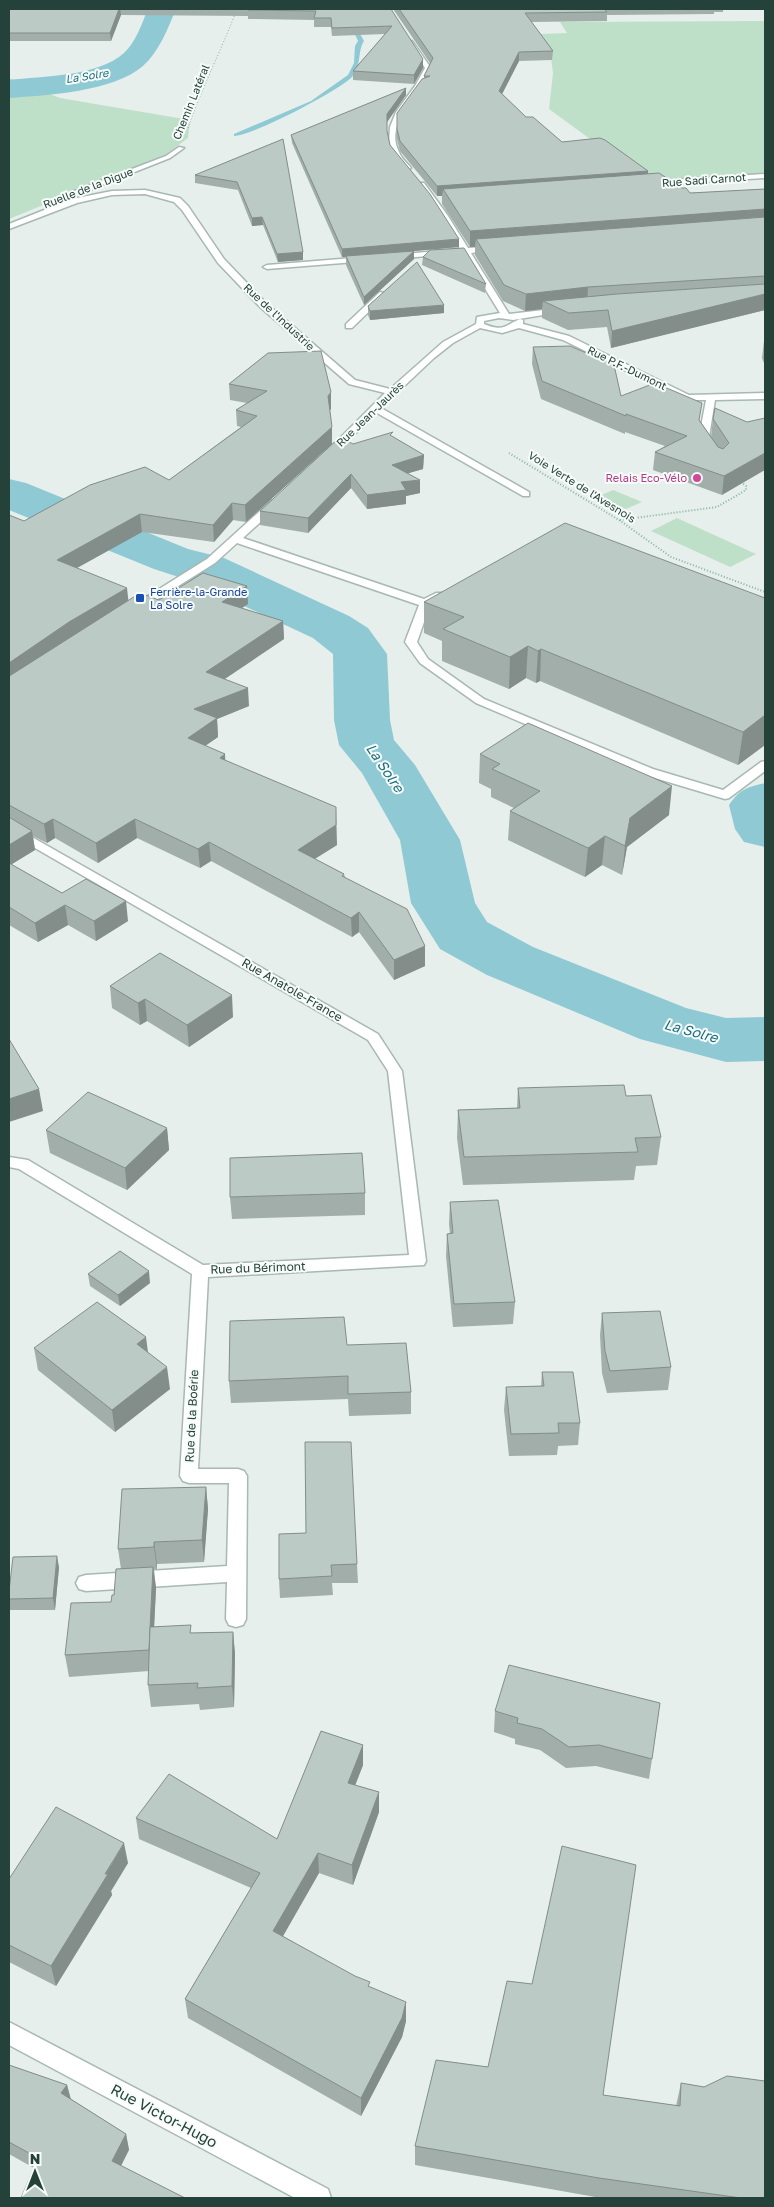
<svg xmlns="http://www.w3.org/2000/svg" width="774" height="2207" font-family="'Golos Text',sans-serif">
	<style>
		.green { fill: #bfe0c8 }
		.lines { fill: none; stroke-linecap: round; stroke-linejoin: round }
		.stream { fill: #8ec9d4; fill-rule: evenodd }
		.river { fill: #8ec9d4; fill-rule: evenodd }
		.minor-casing { stroke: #a8b8b2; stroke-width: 3 }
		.path-far1 { stroke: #86b3a5; stroke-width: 1; stroke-dasharray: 1 2; stroke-linecap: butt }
		.path { stroke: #86b3a5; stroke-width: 2; stroke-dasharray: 1 2; stroke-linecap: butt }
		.minor { fill: #fff; fill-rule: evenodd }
		.wall { fill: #a1aea9 }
		.shaded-wall { fill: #838d89 }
		.building { fill: #bbcac4; stroke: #838d89 }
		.hotel-dot { fill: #d1479c; stroke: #f7fbf9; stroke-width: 2 }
		.transit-dot { fill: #1a4fb4; stroke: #f7fbf9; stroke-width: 2 }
		.labels { text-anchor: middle; stroke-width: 4; stroke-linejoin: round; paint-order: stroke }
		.far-water-label { font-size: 11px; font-style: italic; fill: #1c6f80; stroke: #f7fbf9 }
		.far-street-label { font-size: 11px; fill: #24423a; stroke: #f7fbf9 }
		.far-hotel-label { font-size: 11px; fill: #b23c85; stroke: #f7fbf9; text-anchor: end }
		.far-transit-label { font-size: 11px; fill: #164399; stroke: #f7fbf9; text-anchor: start }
		.street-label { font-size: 12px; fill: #24423a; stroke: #f7fbf9 }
		.water-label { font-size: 14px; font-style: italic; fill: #1c6f80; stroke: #f7fbf9 }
		.near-street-label { font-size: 15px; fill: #24423a; stroke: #f7fbf9 }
	</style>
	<rect width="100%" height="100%" fill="#e6efeb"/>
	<g class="green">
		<path d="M765 21V173L649 182 549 109 553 73 550 50 484 36 567 33 560 22Z"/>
		<path d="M9 78 60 98 190 120 188 138 165 155 9 219Z"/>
		<path d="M613 490 642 502 626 509 597 497Z"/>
		<path d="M677 518 756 554 730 567 651 531Z"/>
	</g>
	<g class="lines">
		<path class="stream" d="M337 9H341L343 26 358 30 364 41C357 52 362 66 352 77 338 91 252 136 234 136V134L311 101 348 75 354 63 355 46 358 41 354 32 339 27Z"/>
		<g class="river">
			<path d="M148 9H176C168 28 159 52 143 66 113 92 47 95 9 98V80C43 76 97 77 124 53 136 42 142 23 148 9Z"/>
			<path d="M9 479 26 483 188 549 224 558 349 616 368 628 387 654 390 720 394 740 415 765 460 840 475 903 487 922 533 947 686 1008 726 1018 765 1017V1061L726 1062 640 1039 487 975 440 949 411 903 400 840 362 773 339 745 334 720 333 654 313 638 188 580 154 569 9 510Z"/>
			<path d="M765 783V847L744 842 735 829 729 805C741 788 746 788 765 783Z"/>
		</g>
		<g class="minor-casing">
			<g id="minor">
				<path d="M412 41 431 68C427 75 424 82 420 89 407 107 387 128 399 152 401 158 407 163 411 168L407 170 392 152 389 143 390 127 396 112 415 86 425 68 409 43Z"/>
				<path d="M179 147 184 148 170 158 79 194 72 192 166 156Z"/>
				<path d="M765 174V178L655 185 651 183 655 181Z"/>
				<path d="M418 183H424L448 216 468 248 498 246V250H495L471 253 509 314 561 308 565 310 561 312 513 320 499 318 484 321V324C504 332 504 326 520 319L523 320V324L569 336 689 395 765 393V399L715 400 709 437 716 448 711 451 708 450 699 437 706 400H685L563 340 519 328 502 333 480 328 453 343 434 358 381 408 529 492V496H523L377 413 334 454H328V450L385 393 349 384 260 307 218 263 182 210 174 202 145 194 112 195 77 203 9 229V224L72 199 112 191 145 190 180 198 188 206 224 259 266 303 355 380 390 389 443 342 476 324 477 317 500 313 463 253 393 259 389 257 393 255 460 249 441 217 417 185Z"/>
				<path d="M365 257 369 259 368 261 267 269 263 267 267 265Z"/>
				<path d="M380 292 387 294 352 328H346V324Z"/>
				<path d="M275 500 280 503 279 505 243 538 424 599 436 593H444L445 595 430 605 417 642 428 659 484 699 653 769 723 790 761 762 765 761V771L729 798 725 799 645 775 476 703 420 663 405 642 419 605 237 543 215 563 140 610H132L131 608 132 606 207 559 271 501Z"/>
				<path d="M9 824 378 1034 402 1071 426 1261 424 1265 208 1277 198 1469H238L244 1471 247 1476 246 1619 243 1625 236 1627 229 1625 226 1619 227 1582 86 1591 79 1589 76 1583 79 1577 86 1575 227 1566 229 1483H189L183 1481 180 1476 192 1274 19 1169 9 1167V1157L28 1160 203 1265 409 1255 388 1071 368 1040 9 833Z"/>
				<path d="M9 2022 328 2189 331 2198H295L9 2045Z"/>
			</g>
		</g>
		<path class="path-far1" d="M188 128C202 87 222 49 237 9"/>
		<g class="path">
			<path d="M509 453 619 520 671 557 765 592"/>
			<path d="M620 520 717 507 746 490V486L740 481"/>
		</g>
		<use href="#minor" class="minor"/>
	</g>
	<g class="wall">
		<path d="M9 9H391L423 68 414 84 353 80V71L385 34 332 36 331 27H314V20L248 19V16L121 15 111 41H9Z"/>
		<path d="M393 9H723V12H714V14L607 15V21L531 22 553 51 552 60 519 61 502 94 526 117 562 142 648 171V174L682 188 690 193 765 189V310L611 348 607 327 568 330 542 318V309L525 311 503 301 475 255V247H470L442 204V196H437L400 151 397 139V113L424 78V76L430 63Z"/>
		<path d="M406 88V95L387 122V131L390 145 459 247 414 251V259L364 305 346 265V257H342L292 143 291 135Z"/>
		<path d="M283 139 303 260 278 262 263 225 252 226 238 190 195 183V175Z"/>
		<path d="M423 257 486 284 485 293 422 265Z"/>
		<path d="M368 306 444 313 370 320 368 315Z"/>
		<path d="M764 341H765V366L762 358Z"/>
		<path d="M533 347 621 396 700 421 718 447 711 437 713 419 747 422 722 495 653 470 655 452 665 446 625 432V434L541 399 532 364Z"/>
		<path d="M268 353 331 409 330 410 332 444 246 522 233 520 214 542 142 532 76 568 128 601 159 600 247 586 248 604 242 608 283 621 284 639 224 679 249 706 217 719 218 737 205 746 225 754V760L337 845 315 859 344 874 345 877 425 946V966L394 980 359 932 352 937 211 861 200 868 137 838 98 863 55 838 47 843 33 836 35 850 11 864 62 893 128 921 96 941 68 925 38 942 9 925V515L24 521 169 480 241 427 237 426 236 410 247 403 230 400 229 384Z"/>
		<path d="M393 437 424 455 423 469 408 473 420 493 406 496V504L367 509 351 488 308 533 260 525V511L353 444Z"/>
		<path d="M765 598V745L738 765 540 681 536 683 526 678 509 689 442 661V641L424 633V602Z"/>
		<path d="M480 754 669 815 627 847 622 875 602 865 585 877 508 840 510 811 514 808 491 797V789L479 783Z"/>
		<path d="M110 986 233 1017 189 1047 147 1021 140 1025 112 1008Z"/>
		<path d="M518 1088 626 1096 661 1137 657 1165 636 1166 634 1180 463 1185 457 1138 458 1110 517 1108Z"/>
		<path d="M167 1128 169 1150 127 1190 50 1153 46 1130Z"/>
		<path d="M365 1193V1215L232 1219 230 1197Z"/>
		<path d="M450 1202 515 1302 513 1324 453 1327 446 1256 447 1234H450L449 1224Z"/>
		<path d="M88 1274 150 1283 120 1306 90 1286Z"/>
		<path d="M602 1313 671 1367 668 1390 607 1393 602 1373 600 1335Z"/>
		<path d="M347 1345 411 1392V1414L349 1416 348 1399 231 1403 229 1381Z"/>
		<path d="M34 1348 170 1389 115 1432 38 1370Z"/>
		<path d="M542 1372 580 1423 578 1445 558 1446 557 1455 509 1456 504 1410 506 1387 541 1386Z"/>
		<path d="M206 1487 208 1509 204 1562 157 1564V1569H154L156 1588 154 1627 192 1633 233 1632 235 1654 234 1707 200 1710 199 1704 151 1707 148 1685 149 1671 69 1677 65 1655 111 1602 114 1595 121 1569 118 1549Z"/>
		<path d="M279 1534 357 1564 358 1583H332L333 1595 280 1598 279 1579Z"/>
		<path d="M59 1567 55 1610H10L9 1603V1591Z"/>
		<path d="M495 1711 652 1759 649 1779 596 1766 566 1768 540 1750 515 1744V1739L494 1732Z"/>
		<path d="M363 1765 355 1785 379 1792V1812L353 1885 319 1873 283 1936 370 1987 406 2021 402 2037 361 2116 188 2018 185 1999 251 1888 139 1839 136 1818 277 1839Z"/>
		<path d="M128 1863 111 1891 112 1895 56 1986 9 1962V1879Z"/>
		<path d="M9 2065 67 2085 71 2099 126 2134 129 2150 34 2168 9 2154Z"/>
		<path d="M681 2083 704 2087 765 2198H601L415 2165V2146L603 2095 676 2106Z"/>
	</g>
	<g class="shaded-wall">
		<path d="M119 9H120L121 15 111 41 110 33Z"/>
		<path d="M519 52V61L499 100V91Z"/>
		<path d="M423 59V68L414 84V75Z"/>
		<path d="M406 88V95L387 122V114Z"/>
		<path d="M648 171V181L443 189 442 196H437V186Z"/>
		<path d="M765 209V221L476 239 475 247H470V231Z"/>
		<path d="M262 217 263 225 252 226V218Z"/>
		<path d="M459 239V247L414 251V259L364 305V297L413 251 342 257V249Z"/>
		<path d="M303 252V260L278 262 277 254Z"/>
		<path d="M588 287 587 303 543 301 542 309 525 311 526 294Z"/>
		<path d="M765 294V310L611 348 612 331Z"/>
		<path d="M444 305V313L370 320V311Z"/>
		<path d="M331 392V409L328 412V396Z"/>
		<path d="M332 427V444L246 522 245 505Z"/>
		<path d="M765 453V470L722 495 724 476Z"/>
		<path d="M424 455 423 469 392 478V465Z"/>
		<path d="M351 474V488L308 533V518Z"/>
		<path d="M420 480V493L406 496V504L367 509V495L401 482Z"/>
		<path d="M232 503 233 520 214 542 213 525Z"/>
		<path d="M140 514 142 532 59 578 57 560Z"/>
		<path d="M247 586 248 604 223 620 222 602Z"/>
		<path d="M127 588 129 606 9 683V663L69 622Z"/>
		<path d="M283 621 284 639 207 691 206 672Z"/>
		<path d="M528 646 526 678 509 689 510 657Z"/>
		<path d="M541 649 540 681 536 683 538 651Z"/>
		<path d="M248 688 249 706 217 719 218 737 189 757 188 738 194 709Z"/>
		<path d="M765 715V745L738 765 743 732Z"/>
		<path d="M225 754 226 773 220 758Z"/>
		<path d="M672 786 669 815 627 847 622 875 625 846 630 818Z"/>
		<path d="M336 807 337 845 298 869V850Z"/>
		<path d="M53 819 55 838 47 843 44 824Z"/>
		<path d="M135 819 137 838 98 863 96 843Z"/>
		<path d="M32 831 35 850 9 866V845Z"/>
		<path d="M605 836 602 865 585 877 588 848Z"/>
		<path d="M209 842 211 861 200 868 198 849Z"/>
		<path d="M126 901 128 921 96 941 94 921Z"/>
		<path d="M65 905 68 925 38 942 35 923Z"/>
		<path d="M359 912V932L352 937 351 918Z"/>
		<path d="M425 946V966L394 980V960Z"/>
		<path d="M232 995 233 1017 189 1047 187 1025Z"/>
		<path d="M145 999 147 1021 140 1025 138 1003Z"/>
		<path d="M39 1089 43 1111 9 1122V1099Z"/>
		<path d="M167 1128 169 1150 127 1190 125 1168Z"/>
		<path d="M149 1271 150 1283 120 1306 118 1295Z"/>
		<path d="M146 1337 149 1360 137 1344Z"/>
		<path d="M167 1367 170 1389 115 1432 112 1410Z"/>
		<path d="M206 1487 208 1509 204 1562 202 1540Z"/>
		<path d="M154 1542 157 1564V1569L154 1547Z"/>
		<path d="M57 1556 59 1567 55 1610 53 1598Z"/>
		<path d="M153 1567 156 1588 152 1671 149 1650Z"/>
		<path d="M233 1632 235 1654 234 1707 232 1686Z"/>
		<path d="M363 1745V1765L348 1804V1783Z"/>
		<path d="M379 1792V1812L353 1885 352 1865Z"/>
		<path d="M124 1843 128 1863 111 1891 112 1895 56 1986 51 1966Z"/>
		<path d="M318 1853 319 1873 275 1950 273 1931Z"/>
		<path d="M406 2002V2021L402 2037 361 2116V2098Z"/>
		<path d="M67 2085 71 2101 61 2093Z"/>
		<path d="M126 2134 129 2150 116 2176 112 2161Z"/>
	</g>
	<g class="building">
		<path d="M9 9H119L110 33H9Z"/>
		<path d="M248 9H391L423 59 414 75 353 71 392 26 332 28 331 18H314L316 11 248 10Z"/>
		<path d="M399 9H604L607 12 525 13 553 51 519 52 499 91 526 117H533L562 142 600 138 605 140 648 171 437 186 400 141 397 129V113L422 79 430 76H424L433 58Z"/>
		<path d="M406 88 387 114V131L390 145 430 194 459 239 342 249 291 135Z"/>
		<path d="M283 139 303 252 277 254 262 217 252 218 237 182 195 175Z"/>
		<path d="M659 173 682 188H686L690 193 765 189V209L470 231 443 189Z"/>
		<path d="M765 217V276L588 287 526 294 504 285 476 239Z"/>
		<path d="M464 248 486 284 423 257 430 250Z"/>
		<path d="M414 251 364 297 346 256Z"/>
		<path d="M417 262 444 305 370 311 368 306Z"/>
		<path d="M765 284V294L612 331 608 310 569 313 543 301 617 294Z"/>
		<path d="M570 346 614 365 621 396 655 383 702 403 699 420 718 447 723 449 729 443 713 419 715 408 747 422 765 418V453L724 476 655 452 687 436 626 414V416L542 381 533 347Z"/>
		<path d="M321 351 331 392 328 396 332 427 245 505 232 503 213 525 140 514 57 560 127 588 69 622 9 663V515L24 521 90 485 145 467 169 480 257 416 236 410 267 391 229 384 268 353Z"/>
		<path d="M393 432 390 435 424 455 392 465 420 480 401 482 406 490 367 495 351 474 308 518 260 511 340 437 353 444Z"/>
		<path d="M565 523 765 598V715L743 732 541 649 538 651 528 646 510 657 443 629 464 617 424 602Z"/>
		<path d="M203 573 247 586 222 602 283 621 206 672 248 688 194 709 217 718 188 738 225 754 220 758 336 807V825L298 850 344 874 342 876 407 909 425 946 394 960 359 912 351 918 209 842 198 849 135 819 96 843 53 819 44 824 9 805V676L11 675 140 593 159 600Z"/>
		<path d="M528 723 672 786 630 818 625 846 605 836 588 848 510 811 540 791 492 769 500 764 480 754Z"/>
		<path d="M9 817 32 831 9 845Z"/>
		<path d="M9 863 62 893 86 879 126 901 94 921 65 905 35 923 9 907Z"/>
		<path d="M160 953 232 995 187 1025 145 999 138 1003 110 986Z"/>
		<path d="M9 1039 39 1089 9 1099Z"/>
		<path d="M624 1085 626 1096 651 1095 661 1137 635 1138 638 1152 464 1157 458 1110 520 1108 518 1088Z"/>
		<path d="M88 1092 167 1128 125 1168 46 1130Z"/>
		<path d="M362 1153 365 1193 230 1197V1158Z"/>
		<path d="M498 1200 515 1302 454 1304 447 1234 453 1233 450 1202Z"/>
		<path d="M120 1251 149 1271 118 1295 88 1274Z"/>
		<path d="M97 1302 146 1337 137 1344 167 1367 112 1410 34 1348Z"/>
		<path d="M660 1311 671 1367 610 1371 605 1351 602 1313Z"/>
		<path d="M344 1317 347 1345 406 1343 411 1392 348 1394V1376L229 1381 230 1321Z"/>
		<path d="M542 1372H573L580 1423H558L559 1433 511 1434 506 1387 544 1386Z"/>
		<path d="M305 1442H351L357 1564 331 1565 332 1576 279 1579V1534L306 1533Z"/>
		<path d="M206 1487 202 1540 154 1542V1547L118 1549 122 1489Z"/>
		<path d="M57 1556 53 1598 9 1599V1591L13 1557Z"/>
		<path d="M153 1567 149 1650 65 1655 71 1603 111 1602 112 1595H114L116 1569Z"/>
		<path d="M191 1625 190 1633 233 1632 232 1686 197 1688 198 1683 148 1685 150 1627Z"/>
		<path d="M509 1665 660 1703 652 1759 599 1745 569 1747 542 1729 517 1723 518 1718 495 1711Z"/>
		<path d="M321 1731 363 1745 348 1783 379 1792 352 1865 318 1853 273 1931 355 1976 370 1982 368 1986 406 2002 402 2018 361 2098 185 1999 260 1873 136 1818 169 1774 277 1839Z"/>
		<path d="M56 1807 124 1843 105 1874H108L51 1966 9 1945V1879Z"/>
		<path d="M562 1846 636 1865 603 2095 680 2106 681 2083 704 2087 727 2076 765 2081V2198H741L599 2178 415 2146 436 2060 488 2067 507 1981 532 1984Z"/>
		<path d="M9 2065 67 2085 61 2093 126 2134 112 2161 185 2198H21L38 2158 9 2142Z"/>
	</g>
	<circle class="hotel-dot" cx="697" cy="478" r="5"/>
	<rect class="transit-dot" x="135" y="593" width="10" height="10" rx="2.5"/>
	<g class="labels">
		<g class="far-water-label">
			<text transform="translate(87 76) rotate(-9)" y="4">La Solre</text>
		</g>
		<g class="far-street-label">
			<text transform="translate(191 102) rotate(-68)" y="4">Chemin Latéral</text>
			<text transform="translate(704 180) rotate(-4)" y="4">Rue Sadi Carnot</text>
			<text transform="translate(88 188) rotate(-21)" y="4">Ruelle de la Digue</text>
			<text transform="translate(279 317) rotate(43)" y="4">Rue de l'Industrie</text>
			<text transform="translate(627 368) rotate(26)" y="4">Rue P.F.-Dumont</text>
			<text transform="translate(370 414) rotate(-44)" y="4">Rue Jean-Jaurès</text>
			<text transform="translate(582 487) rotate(32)" y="4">Voie Verte de l'Avesnois</text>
		</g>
		<g class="far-hotel-label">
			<text x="687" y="482">Relais Eco-Vélo</text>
		</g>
		<g class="far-transit-label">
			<text x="150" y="596">Ferrière-la-Grande<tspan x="150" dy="13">La Solre</tspan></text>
		</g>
		<g class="street-label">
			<text transform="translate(292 990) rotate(30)" y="4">Rue Anatole-France</text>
			<text transform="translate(258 1268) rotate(-2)" y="4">Rue du Bérimont</text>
			<text transform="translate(192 1416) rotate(-87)" y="4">Rue de la Boérie</text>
		</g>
		<g class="water-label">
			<text transform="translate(385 768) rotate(56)" y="5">La Solre</text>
			<text transform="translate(691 1031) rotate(15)" y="5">La Solre</text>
		</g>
		<g class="near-street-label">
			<text transform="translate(164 2116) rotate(28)" y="5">Rue Victor-Hugo</text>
		</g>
	</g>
	<rect width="774" height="2207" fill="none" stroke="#24423a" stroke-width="20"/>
	<g transform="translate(35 2172)" stroke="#f7fbf9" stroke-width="4" paint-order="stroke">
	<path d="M0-4L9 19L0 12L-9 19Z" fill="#24423a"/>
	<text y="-8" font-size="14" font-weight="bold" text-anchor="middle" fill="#24423a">N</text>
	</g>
</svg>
